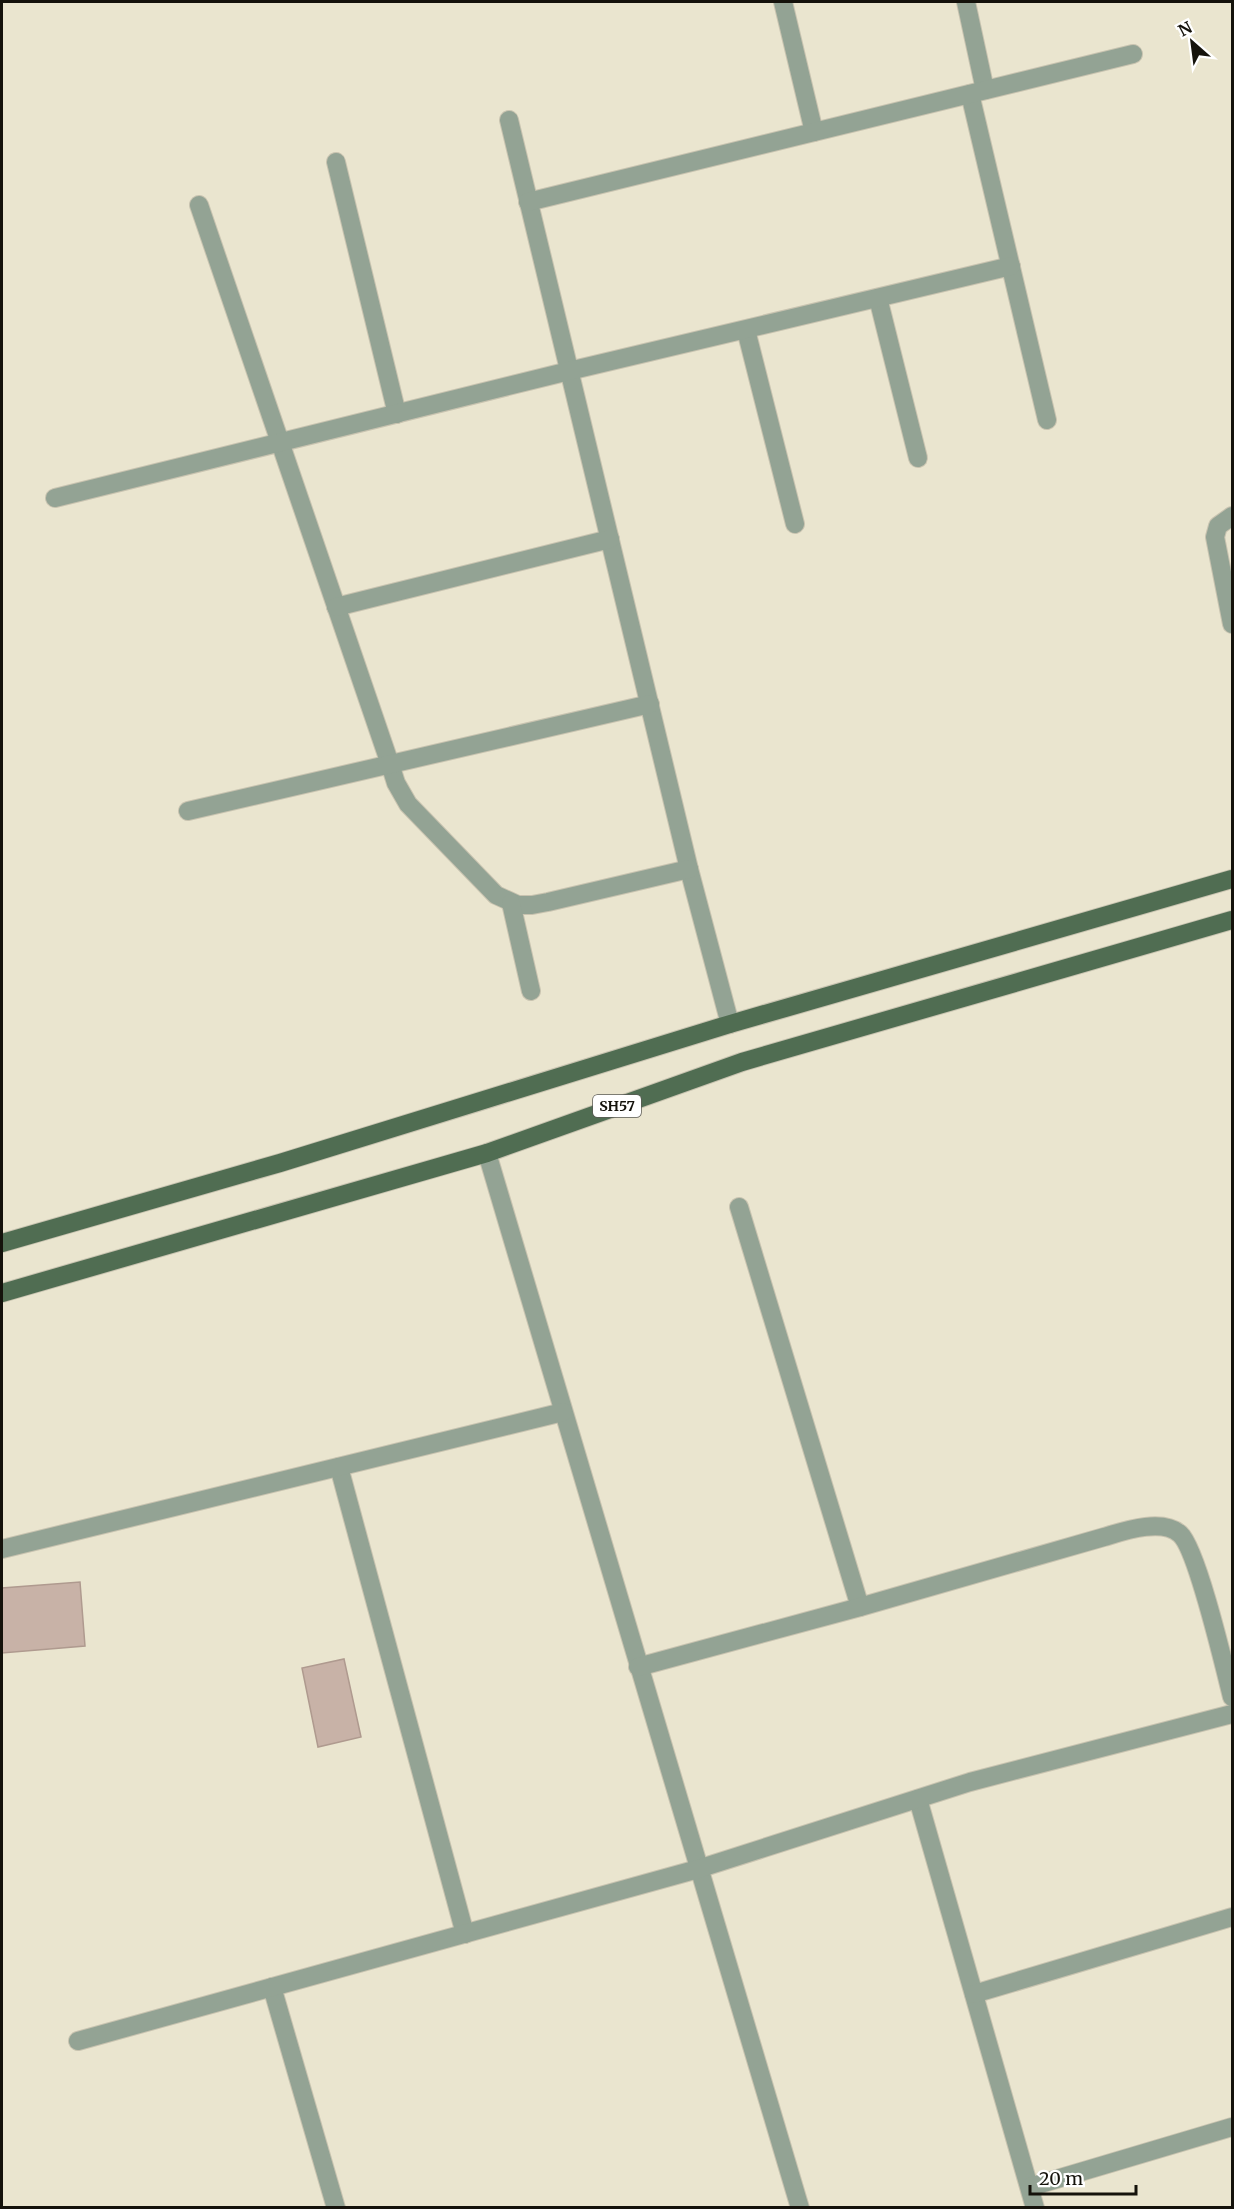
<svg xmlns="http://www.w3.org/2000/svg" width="1234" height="2209" font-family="Merriweather,serif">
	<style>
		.building { fill: #c8b2a7; stroke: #af9a8f; stroke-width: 1.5 }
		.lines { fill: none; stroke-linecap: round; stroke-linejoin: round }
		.minor-casing { stroke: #c8c3b0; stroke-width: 20 }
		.major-casing { stroke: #c8c3b0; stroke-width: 20 }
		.minor { stroke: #93a394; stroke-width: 18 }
		.major { stroke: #506d52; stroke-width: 18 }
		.labels { text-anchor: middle; stroke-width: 6; stroke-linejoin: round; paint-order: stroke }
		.shield { fill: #fff; stroke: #5a5954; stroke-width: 1.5 }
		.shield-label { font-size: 14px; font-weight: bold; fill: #14120b }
	</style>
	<rect width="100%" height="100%" fill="#eae5cf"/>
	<g class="building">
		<path d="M80 1582 85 1646 2 1653V1588Z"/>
		<path d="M344 1659 361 1737 318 1747 302 1668Z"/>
	</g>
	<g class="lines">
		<g class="minor-casing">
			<g id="minor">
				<path d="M783 2 814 132"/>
				<path d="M966 2 985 90"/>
				<path d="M970 94 1047 420"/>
				<path d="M509 120 689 869 730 1024"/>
				<path d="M336 162 397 414"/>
				<path d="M528 202 1133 54"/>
				<path d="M199 205 390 764 396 783 408 804 496 895 518 905H532L548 902 689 869"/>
				<path d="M878 298 918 458"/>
				<path d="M746 330 795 524"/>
				<path d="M55 498 569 371 1011 266"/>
				<path d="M1232 516 1218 526 1215 537 1232 624"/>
				<path d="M336 607 610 539"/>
				<path d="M188 811 650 704"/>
				<path d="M511 903 531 991"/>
				<path d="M487 1153 800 2208"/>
				<path d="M739 1207 860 1607"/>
				<path d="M339 1467 465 1934"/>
				<path d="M2 1549 563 1412"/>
				<path d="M638 1667 860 1607 1104 1537C1124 1531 1162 1518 1180 1534 1197 1549 1225 1669 1232 1697"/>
				<path d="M918 1799 1035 2208"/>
				<path d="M272 1987 336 2208"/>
				<path d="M974 1994 1232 1917"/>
				<path d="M78 2041 698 1869 970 1782 1232 1714"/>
				<path d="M1030 2187 1232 2127"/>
			</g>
		</g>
		<g class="major-casing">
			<g id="major">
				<path d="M2 1243 280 1163 730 1024 1232 879"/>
				<path d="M2 1293 487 1153 742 1062 1232 920"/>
			</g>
		</g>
		<use href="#minor" class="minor"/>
		<use href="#major" class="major"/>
	</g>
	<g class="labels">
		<rect class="shield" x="593" y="1095" width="48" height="22" rx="4.5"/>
		<g class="shield-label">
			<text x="617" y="1111">SH57</text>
		</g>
	</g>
	<rect width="1234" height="2209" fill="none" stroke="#14120b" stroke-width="6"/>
	<g transform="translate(1192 42) rotate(332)" stroke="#ffffff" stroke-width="4.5" paint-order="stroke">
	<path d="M0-4.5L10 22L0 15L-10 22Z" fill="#14120b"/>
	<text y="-9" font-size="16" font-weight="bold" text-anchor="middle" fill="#14120b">N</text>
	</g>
	<path d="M1030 2185v9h106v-9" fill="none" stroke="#14120b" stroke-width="3"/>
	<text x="1039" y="2185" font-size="18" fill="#14120b" stroke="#ffffff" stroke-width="4.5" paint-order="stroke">20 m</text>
</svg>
